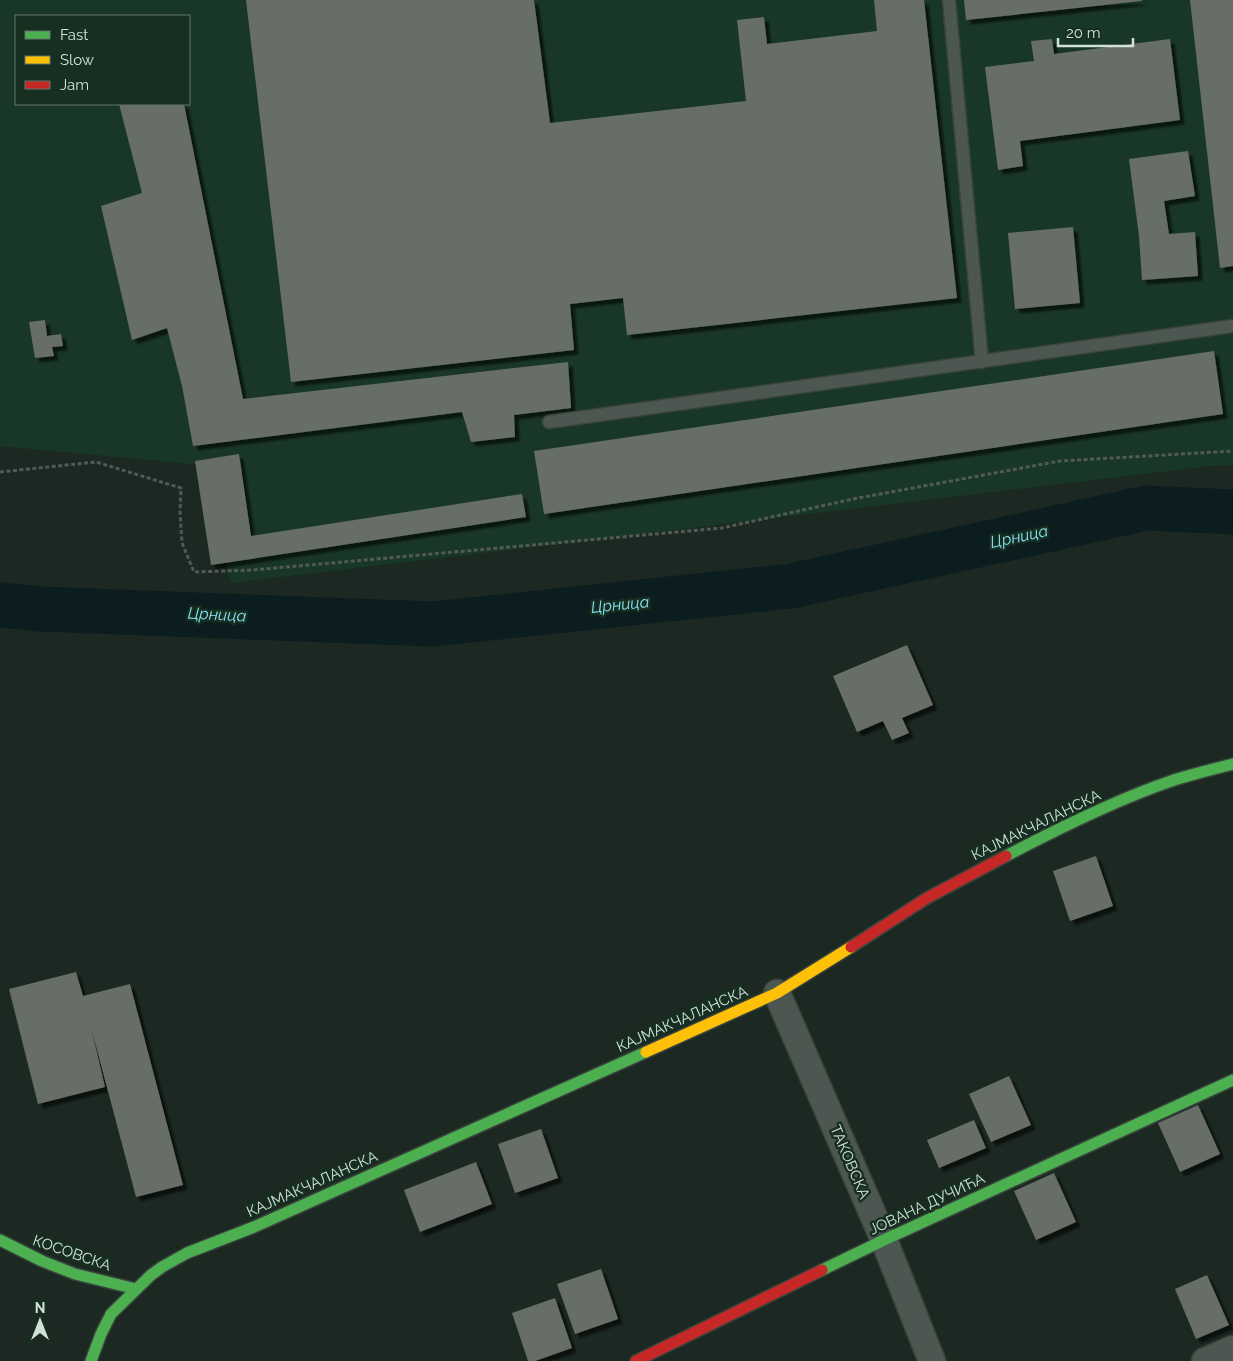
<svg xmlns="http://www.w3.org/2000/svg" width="1233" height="1361" font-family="Raleway,sans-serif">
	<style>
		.built { fill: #193727; fill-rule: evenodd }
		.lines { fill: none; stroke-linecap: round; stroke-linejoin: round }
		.river { stroke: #0c1d20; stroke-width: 45 }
		.building { fill: #666e66; filter: url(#shadow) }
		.lane-casing { stroke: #38433c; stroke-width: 15 }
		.street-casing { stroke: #38433c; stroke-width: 29 }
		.fast-casing { stroke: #38433c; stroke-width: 14 }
		.slow-casing { stroke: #38433c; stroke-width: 14 }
		.jam-casing { stroke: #38433c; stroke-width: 14 }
		.path { stroke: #515a55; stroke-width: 3; stroke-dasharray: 4 2.5; stroke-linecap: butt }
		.lane { stroke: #4d5751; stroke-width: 12 }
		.street { stroke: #4d5751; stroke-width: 26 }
		.fast { stroke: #4caf50; stroke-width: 11 }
		.slow { stroke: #ffc107; stroke-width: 11 }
		.jam { stroke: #c62828; stroke-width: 11 }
		.labels { text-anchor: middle; stroke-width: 5; stroke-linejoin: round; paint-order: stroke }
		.street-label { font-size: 15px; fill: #d3e2d9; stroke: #162f21 }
		.water-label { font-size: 16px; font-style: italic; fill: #87e2f8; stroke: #162f21 }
	</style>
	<defs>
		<filter id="shadow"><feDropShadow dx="4.5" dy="4.5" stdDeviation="1" flood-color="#0009"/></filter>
	</defs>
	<rect width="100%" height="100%" fill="#1c2922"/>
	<path class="built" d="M0 0H1233V466L1219 465 231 583 203 465 0 446ZM16 16H189V104H16Z"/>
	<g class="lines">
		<path class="river" d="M0 605 40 609 433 624 791 586 1147 508 1233 512"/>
	</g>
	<g class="building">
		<path d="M246 0H534L550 123 746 101 737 20 764 17 767 44 877 31 874 0H924L957 298 627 335 623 298 570 304 574 350 291 382Z"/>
		<path d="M964 0H1142V1L966 20Z"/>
		<path d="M1190 0H1233V266L1220 268Z"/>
		<path d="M1052 39 1054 54 1170 39 1180 120 1020 141 1023 166 998 170 985 67 1034 61 1031 41Z"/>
		<path d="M119 104H184L243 399 568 362 571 408 514 415 515 437 471 442 462 412 193 446 182 386 167 328 132 340 101 206 142 193Z"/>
		<path d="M1188 151 1195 196 1164 201 1169 234 1195 232 1198 276 1142 280 1139 236 1129 159Z"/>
		<path d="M1073 227 1080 303 1015 309 1008 233Z"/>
		<path d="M45 320 47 336 61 334 63 346 52 347 54 356 35 358 29 322Z"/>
		<path d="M1214 351 1223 414 544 514 534 451Z"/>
		<path d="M239 454 251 536 522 494 526 517 211 565 195 461Z"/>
		<path d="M907 645 933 705 902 718 909 733 892 740 883 721 857 732 833 676Z"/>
		<path d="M1096 856 1113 906 1070 921 1053 871Z"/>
		<path d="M76 972 83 996 130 984 183 1185 136 1197 91 1027 105 1087 38 1104 9 989Z"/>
		<path d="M1009 1076 1031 1125 991 1142 969 1094Z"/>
		<path d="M1198 1105 1220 1154 1180 1172 1158 1123Z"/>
		<path d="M974 1120 986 1148 939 1168 927 1140Z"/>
		<path d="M541 1129 558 1178 515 1193 498 1144Z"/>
		<path d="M476 1162 492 1204 420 1232 404 1190Z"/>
		<path d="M1054 1173 1076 1222 1036 1240 1014 1191Z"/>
		<path d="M601 1269 618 1319 575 1334 557 1284Z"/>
		<path d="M1207 1275 1229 1325 1196 1339 1175 1289Z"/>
		<path d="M555 1298 572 1348 535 1361H528L512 1313Z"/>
	</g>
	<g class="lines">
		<g class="lane-casing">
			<g id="lane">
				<path d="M949 0 982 362"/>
				<path d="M549 422 1233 326"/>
			</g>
		</g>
		<g class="street-casing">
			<g id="street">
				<path d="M777 993 884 1240 932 1361"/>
				<path d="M1205 1361 1233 1349"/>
			</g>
		</g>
		<g class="fast-casing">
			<g id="fast">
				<path d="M1006 856C1059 828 1118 799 1174 780 1193 774 1213 769 1233 764"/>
				<path d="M0 1240 42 1261 75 1274 136 1289"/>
				<path d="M822 1270 884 1240 1233 1080"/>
				<path d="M91 1361 101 1334 111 1314 151 1275 162 1267 187 1253 254 1227 646 1052"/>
			</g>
		</g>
		<g class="slow-casing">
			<path id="slow" d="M646 1052 777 993 851 947"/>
		</g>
		<g class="jam-casing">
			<g id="jam">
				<path d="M851 947 927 898 1006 856"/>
				<path d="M636 1361 822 1270"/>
			</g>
		</g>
		<path class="path" d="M0 472 96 462 181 488 180 512 182 543 194 572 253 570 722 528 853 499 1060 461 1233 451"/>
		<use href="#lane" class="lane"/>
		<use href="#street" class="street"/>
		<use href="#fast" class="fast"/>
		<use href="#slow" class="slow"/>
		<use href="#jam" class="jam"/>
	</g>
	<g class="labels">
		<g class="street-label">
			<text transform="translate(1036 825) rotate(-26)" y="5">КАЈМАКЧАЛАНСКА</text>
			<text transform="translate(682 1019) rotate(-24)" y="5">КАЈМАКЧАЛАНСКА</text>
			<text transform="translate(850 1162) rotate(67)" y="5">ТАКОВСКА</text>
			<text transform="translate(312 1184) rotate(-24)" y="5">КАЈМАКЧАЛАНСКА</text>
			<text transform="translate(927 1204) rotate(-25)" y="5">ЈОВАНА ДУЧИЋА</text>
			<text transform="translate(72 1253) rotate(19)" y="5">КОСОВСКА</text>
		</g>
		<g class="water-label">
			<text transform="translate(1019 536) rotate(-12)" y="6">Црница</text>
			<text transform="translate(620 604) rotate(-6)" y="6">Црница</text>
			<text transform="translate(217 614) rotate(3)" y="6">Црница</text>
		</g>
	</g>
	<rect x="15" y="15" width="175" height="90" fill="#162f21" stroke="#62776b"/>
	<rect x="25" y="31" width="25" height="8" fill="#4caf50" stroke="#62776b"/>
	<text x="60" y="40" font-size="15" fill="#d3e2d9">Fast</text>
	<rect x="25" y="56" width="25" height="8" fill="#ffc107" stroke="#62776b"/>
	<text x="60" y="65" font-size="15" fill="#d3e2d9">Slow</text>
	<rect x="25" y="81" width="25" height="8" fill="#c62828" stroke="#62776b"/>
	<text x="60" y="90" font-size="15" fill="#d3e2d9">Jam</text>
	<g transform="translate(40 1321)" stroke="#162f21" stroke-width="4" paint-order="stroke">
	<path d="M0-4L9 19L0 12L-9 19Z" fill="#d3e2d9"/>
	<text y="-8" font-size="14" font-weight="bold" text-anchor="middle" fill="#d3e2d9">N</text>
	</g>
	<path d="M1058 38v8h75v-8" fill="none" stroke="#d3e2d9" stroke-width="2.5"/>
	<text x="1066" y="38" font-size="15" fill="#d3e2d9" stroke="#162f21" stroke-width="4" paint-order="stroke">20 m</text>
</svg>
